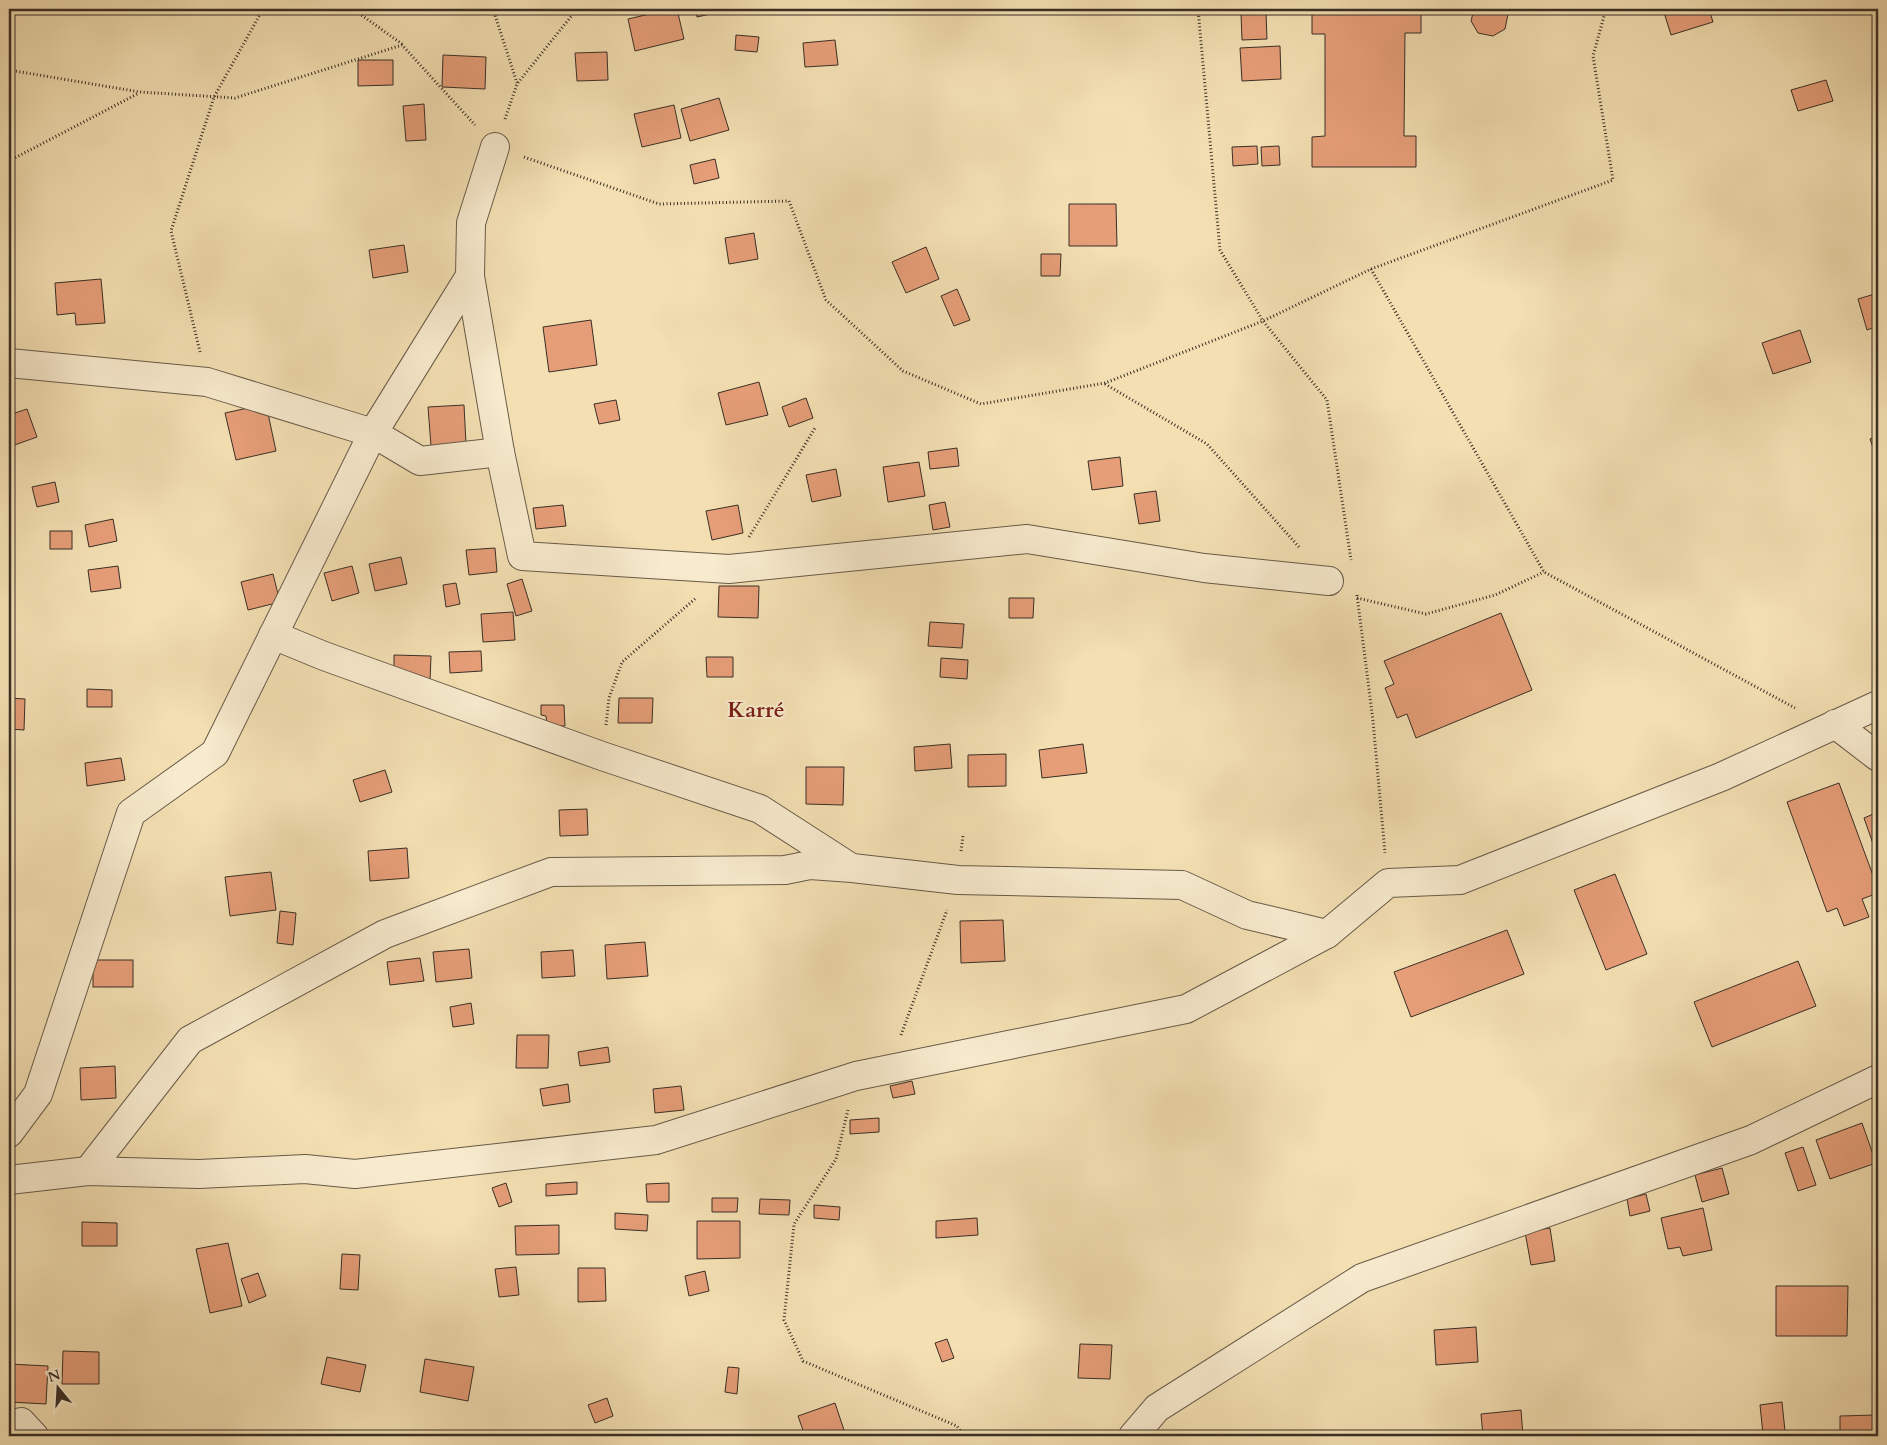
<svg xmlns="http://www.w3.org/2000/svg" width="1887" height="1445" font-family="Cardo,serif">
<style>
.building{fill:#e69e78;stroke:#392f26}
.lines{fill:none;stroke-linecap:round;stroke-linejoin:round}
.street-casing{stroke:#685b49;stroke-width:30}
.path{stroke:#392f26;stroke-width:3;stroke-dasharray:1 2.5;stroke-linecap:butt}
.street{stroke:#f7eacd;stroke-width:28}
.labels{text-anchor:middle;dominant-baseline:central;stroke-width:4;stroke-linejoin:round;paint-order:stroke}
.neighbourhood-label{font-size:22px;font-weight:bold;fill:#7a1f14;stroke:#f7eacd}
</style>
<rect width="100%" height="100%" fill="#f3dfb2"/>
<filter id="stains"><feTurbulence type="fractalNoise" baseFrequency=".004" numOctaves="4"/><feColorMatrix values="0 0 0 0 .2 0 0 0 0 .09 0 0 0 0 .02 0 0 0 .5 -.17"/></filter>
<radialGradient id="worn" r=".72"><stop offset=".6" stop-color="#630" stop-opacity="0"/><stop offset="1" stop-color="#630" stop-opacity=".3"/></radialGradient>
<g class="building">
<path d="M 671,9 L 677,9 L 684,39 L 635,51 L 628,19 Z"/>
<path d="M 695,9 L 733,9 L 697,17 Z"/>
<path d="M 1312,9 L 1421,9 L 1421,33 L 1405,33 L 1404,136 L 1416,136 L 1416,167 L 1312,167 L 1312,137 L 1325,136 L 1325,34 L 1312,34 Z"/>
<path d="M 1474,9 L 1505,9 L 1508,14 L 1505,29 L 1493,36 L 1478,33 L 1471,21 Z"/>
<path d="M 1663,9 L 1709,9 L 1713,22 L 1671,35 Z"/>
<path d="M 1266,13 L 1267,39 L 1242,40 L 1241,14 Z"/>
<path d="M 736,35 L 759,37 L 757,52 L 735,50 Z"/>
<path d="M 835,40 L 838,65 L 805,67 L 803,43 Z"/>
<path d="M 1280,46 L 1281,79 L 1242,81 L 1240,48 Z"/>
<path d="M 607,52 L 608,80 L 577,81 L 575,53 Z"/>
<path d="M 443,55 L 486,57 L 485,89 L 442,87 Z"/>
<path d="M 358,60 L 393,60 L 393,85 L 358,86 Z"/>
<path d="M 1878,72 L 1878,91 L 1873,74 Z"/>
<path d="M 1826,80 L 1833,101 L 1798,111 L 1791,90 Z"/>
<path d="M 719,98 L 729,130 L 690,141 L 681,109 Z"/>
<path d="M 424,104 L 426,140 L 406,141 L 403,106 Z"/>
<path d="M 674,105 L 681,138 L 642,147 L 634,114 Z"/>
<path d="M 1257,146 L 1258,164 L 1233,166 L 1232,147 Z"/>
<path d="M 1279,146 L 1280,165 L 1262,166 L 1261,147 Z"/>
<path d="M 715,159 L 719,178 L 694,184 L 690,165 Z"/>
<path d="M 1069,204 L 1116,204 L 1117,246 L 1069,246 Z"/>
<path d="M 754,233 L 758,259 L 729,264 L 725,238 Z"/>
<path d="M 404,245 L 408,272 L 373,278 L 369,250 Z"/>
<path d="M 926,247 L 939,279 L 906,293 L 892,262 Z"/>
<path d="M 1041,254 L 1061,254 L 1060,276 L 1041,276 Z"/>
<path d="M 101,279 L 105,323 L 76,325 L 75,313 L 57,315 L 55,283 Z"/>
<path d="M 957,289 L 970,320 L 954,326 L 941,296 Z"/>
<path d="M 1878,293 L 1878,326 L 1867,330 L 1858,299 Z"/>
<path d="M 591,320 L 597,365 L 549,372 L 543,327 Z"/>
<path d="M 1800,330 L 1811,362 L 1773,374 L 1762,343 Z"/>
<path d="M 759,382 L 768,415 L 726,425 L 718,393 Z"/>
<path d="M 806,398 L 813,418 L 789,427 L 782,407 Z"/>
<path d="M 616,400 L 620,420 L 599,424 L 594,404 Z"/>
<path d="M 266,404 L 276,451 L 236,460 L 225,413 Z"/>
<path d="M 464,405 L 466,444 L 431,446 L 428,407 Z"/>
<path d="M 27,409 L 37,437 L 9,447 L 9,415 Z"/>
<path d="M 1878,436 L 1878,452 L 1875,453 L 1870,439 Z"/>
<path d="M 957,448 L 959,466 L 930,469 L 928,452 Z"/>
<path d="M 1120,457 L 1123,486 L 1092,490 L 1088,461 Z"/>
<path d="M 919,462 L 925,496 L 888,502 L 883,467 Z"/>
<path d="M 836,469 L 841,496 L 812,502 L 806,475 Z"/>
<path d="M 55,482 L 59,502 L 37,507 L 32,487 Z"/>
<path d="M 1156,491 L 1160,521 L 1139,524 L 1134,494 Z"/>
<path d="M 945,502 L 950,527 L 933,530 L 929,505 Z"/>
<path d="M 563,505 L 566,526 L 536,529 L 533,508 Z"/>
<path d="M 738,505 L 743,533 L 712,540 L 706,511 Z"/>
<path d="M 113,519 L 117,541 L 89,547 L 85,525 Z"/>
<rect x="50" y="531" width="22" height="18"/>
<path d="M 495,548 L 497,572 L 469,575 L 466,550 Z"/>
<path d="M 401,557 L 407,584 L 375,591 L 369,564 Z"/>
<path d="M 118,566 L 121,588 L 91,592 L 88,570 Z"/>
<path d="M 352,566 L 359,593 L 332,601 L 324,573 Z"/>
<path d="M 273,574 L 280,602 L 248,610 L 241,582 Z"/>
<path d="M 522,579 L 532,611 L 516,616 L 507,584 Z"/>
<path d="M 456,583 L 460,604 L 446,607 L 443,585 Z"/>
<path d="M 719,586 L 759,586 L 758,618 L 718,617 Z"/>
<path d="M 1009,598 L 1034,598 L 1033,618 L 1009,618 Z"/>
<path d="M 513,612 L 515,640 L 483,642 L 481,614 Z"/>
<path d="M 1501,613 L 1532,690 L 1416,738 L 1407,714 L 1397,718 L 1385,688 L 1394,684 L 1384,661 Z"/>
<path d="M 930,622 L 964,624 L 962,648 L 928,646 Z"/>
<path d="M 481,651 L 482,671 L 450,673 L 449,652 Z"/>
<path d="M 394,655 L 431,656 L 430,681 L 394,680 Z"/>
<path d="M 706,657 L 733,657 L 733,677 L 707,677 Z"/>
<path d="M 941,658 L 968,660 L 967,679 L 940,677 Z"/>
<path d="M 87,689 L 112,690 L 112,707 L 87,707 Z"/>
<path d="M 9,698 L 25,699 L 24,730 L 9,729 Z"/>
<path d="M 619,698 L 653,698 L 652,723 L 618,723 Z"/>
<path d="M 541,705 L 564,705 L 565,726 L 547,726 L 546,716 L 541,715 Z"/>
<path d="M 950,744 L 952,768 L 915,771 L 914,747 Z"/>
<path d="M 1083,744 L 1087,773 L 1042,778 L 1039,750 Z"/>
<path d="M 1006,754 L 1006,786 L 968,787 L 968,755 Z"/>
<path d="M 121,758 L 125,780 L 87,786 L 85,763 Z"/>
<path d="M 806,767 L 844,767 L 843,805 L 806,804 Z"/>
<path d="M 385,770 L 392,792 L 360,802 L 353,780 Z"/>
<path d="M 1839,783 L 1878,889 L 1878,893 L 1862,899 L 1869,917 L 1844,926 L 1837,908 L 1827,912 L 1787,802 Z"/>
<path d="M 587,809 L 588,835 L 560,836 L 559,810 Z"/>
<path d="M 1878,812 L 1878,858 L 1864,818 Z"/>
<path d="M 407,848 L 409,878 L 370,881 L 368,851 Z"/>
<path d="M 271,872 L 276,910 L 230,916 L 225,877 Z"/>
<path d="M 1615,874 L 1647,954 L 1606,970 L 1574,890 Z"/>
<path d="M 280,911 L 296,913 L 293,945 L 277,943 Z"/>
<path d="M 1003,920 L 1005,961 L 961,963 L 960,921 Z"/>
<path d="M 1507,930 L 1524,974 L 1411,1017 L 1394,972 Z"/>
<path d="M 645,942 L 648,976 L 607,979 L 605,945 Z"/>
<path d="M 469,949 L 472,978 L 436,982 L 433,952 Z"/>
<path d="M 573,950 L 575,976 L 542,978 L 541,952 Z"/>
<path d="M 420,958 L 424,981 L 390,985 L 387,962 Z"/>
<rect x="93" y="960" width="40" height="27"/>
<path d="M 1798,961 L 1816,1006 L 1712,1047 L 1694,1002 Z"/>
<path d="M 471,1003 L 474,1024 L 453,1027 L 450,1007 Z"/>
<path d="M 517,1035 L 549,1035 L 548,1068 L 516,1068 Z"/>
<path d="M 608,1047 L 610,1062 L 580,1066 L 578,1052 Z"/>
<path d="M 9,1051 L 12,1051 L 14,1081 L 9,1081 Z"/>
<path d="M 115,1066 L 116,1098 L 81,1100 L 80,1068 Z"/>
<path d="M 912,1081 L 915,1094 L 893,1098 L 890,1086 Z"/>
<path d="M 568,1084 L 570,1102 L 543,1106 L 540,1089 Z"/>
<path d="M 681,1086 L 684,1110 L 655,1113 L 653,1089 Z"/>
<path d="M 879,1118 L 879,1132 L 850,1134 L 850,1120 Z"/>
<path d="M 1862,1123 L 1876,1163 L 1830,1179 L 1816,1140 Z"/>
<path d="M 1803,1147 L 1816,1185 L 1798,1191 L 1785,1153 Z"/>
<path d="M 1722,1168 L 1729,1194 L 1702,1202 L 1695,1175 Z"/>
<path d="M 577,1182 L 577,1194 L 546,1196 L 546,1184 Z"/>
<path d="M 506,1183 L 512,1202 L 499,1207 L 492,1188 Z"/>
<path d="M 669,1183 L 669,1202 L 647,1202 L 646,1184 Z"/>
<path d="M 1646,1194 L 1650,1211 L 1630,1216 L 1627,1199 Z"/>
<path d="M 712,1198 L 738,1198 L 737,1212 L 712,1212 Z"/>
<path d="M 760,1199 L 790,1200 L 789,1215 L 759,1214 Z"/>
<path d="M 814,1205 L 840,1207 L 839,1220 L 814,1218 Z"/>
<path d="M 1703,1208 L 1712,1250 L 1683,1256 L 1680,1247 L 1668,1249 L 1661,1218 Z"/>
<path d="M 615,1213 L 648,1215 L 647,1231 L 615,1229 Z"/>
<path d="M 977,1218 L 978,1235 L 936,1238 L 936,1221 Z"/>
<path d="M 697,1221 L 740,1221 L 740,1258 L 697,1259 Z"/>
<path d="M 82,1222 L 117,1223 L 117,1246 L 82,1246 Z"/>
<path d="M 559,1225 L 559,1254 L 516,1255 L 515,1226 Z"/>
<path d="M 1550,1228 L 1555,1261 L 1531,1265 L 1525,1232 Z"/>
<path d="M 228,1243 L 242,1306 L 210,1313 L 196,1249 Z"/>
<path d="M 342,1254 L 360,1255 L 358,1290 L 340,1289 Z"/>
<path d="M 516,1267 L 519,1295 L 499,1297 L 495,1269 Z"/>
<path d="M 578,1268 L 605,1268 L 606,1301 L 578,1302 Z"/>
<path d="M 705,1271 L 709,1291 L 689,1296 L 685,1276 Z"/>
<path d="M 258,1273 L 266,1296 L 249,1303 L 241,1279 Z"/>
<path d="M 1776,1286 L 1848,1286 L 1847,1336 L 1776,1336 Z"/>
<path d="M 1476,1327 L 1478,1362 L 1436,1365 L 1434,1330 Z"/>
<path d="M 947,1339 L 954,1358 L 942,1362 L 935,1343 Z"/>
<path d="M 1080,1344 L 1112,1345 L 1110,1379 L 1078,1378 Z"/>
<path d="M 63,1351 L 99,1352 L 99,1384 L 62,1384 Z"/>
<path d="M 327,1357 L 366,1365 L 360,1392 L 321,1384 Z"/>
<path d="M 425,1359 L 474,1367 L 468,1401 L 420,1392 Z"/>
<path d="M 9,1364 L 48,1366 L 46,1404 L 9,1402 Z"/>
<path d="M 728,1367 L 739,1368 L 737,1394 L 725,1392 Z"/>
<path d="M 607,1398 L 613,1416 L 595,1423 L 588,1405 Z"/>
<path d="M 1782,1402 L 1785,1431 L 1763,1434 L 1760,1405 Z"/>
<path d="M 835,1403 L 846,1436 L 805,1436 L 798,1416 Z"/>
<path d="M 1521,1410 L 1523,1436 L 1483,1436 L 1481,1414 Z"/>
<path d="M 1876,1415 L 1876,1436 L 1840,1436 L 1840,1416 Z"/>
</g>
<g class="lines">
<g class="street-casing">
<g id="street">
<path d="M 470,276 L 500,452 L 522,556 L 729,569 L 1027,539 L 1204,568 L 1329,581"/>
<path d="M 9,363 L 207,382 L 373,433 L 420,461 L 500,452"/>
<path d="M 273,635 L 324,656 L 602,756 L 760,809 L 850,867"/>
<path d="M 1835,724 L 1878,757"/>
<path d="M 9,1133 L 38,1094 L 131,813 L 215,753 L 373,433 L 470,276 L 471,223 L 495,147"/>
<path d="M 88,1171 L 190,1040 L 385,934 L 551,872 L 785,870 L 810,865 L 852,868 L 958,880 L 1182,885 L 1247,915 L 1327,934"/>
<path d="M 9,1180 L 88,1171 L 199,1174 L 305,1169 L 355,1174 L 656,1140 L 856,1076 L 1186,1009 L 1327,934 L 1388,883 L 1460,880 L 1721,777 L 1878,705"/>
<path d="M 9,1425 L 21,1422 L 34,1436"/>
<path d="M 1133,1436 L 1157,1408 L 1362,1278 L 1751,1140 L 1878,1079"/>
</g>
</g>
<g class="path">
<path d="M 353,9 L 402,44"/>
<path d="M 493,9 L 517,83"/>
<path d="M 1198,9 L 1220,250 L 1263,321 L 1327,400 L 1351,560"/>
<path d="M 9,70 L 140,92 L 235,98 L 402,45 L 475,125"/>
<path d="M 505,119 L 517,84 L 577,9"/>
<path d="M 524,157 L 659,204 L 789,201 L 826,300 L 903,371 L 981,404 L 1105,383 L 1263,321 L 1371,269 L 1613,180 L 1593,56 L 1606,9"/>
<path d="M 9,161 L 139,93"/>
<path d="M 1371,269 L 1544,572 L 1795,708"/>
<path d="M 200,352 L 171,231 L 214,97 L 263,9"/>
<path d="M 1105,384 L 1207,444 L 1299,547"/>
<path d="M 749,537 L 815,428"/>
<path d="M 1357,595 L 1373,721 L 1385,853"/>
<path d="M 1357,598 L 1426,614 L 1495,595 L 1544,572"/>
<path d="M 606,725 L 609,698 L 622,662 L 696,598"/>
<path d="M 961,851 L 963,836"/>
<path d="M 901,1035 L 947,910"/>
<path d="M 848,1110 L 836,1159 L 794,1224 L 784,1320 L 803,1361 L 957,1426 L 964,1436"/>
</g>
<use href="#street" class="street"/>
</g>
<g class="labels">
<g class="neighbourhood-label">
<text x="756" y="710">Karré</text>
</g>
</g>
<rect width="1887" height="1445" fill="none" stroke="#f3dfb2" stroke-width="30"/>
<rect x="10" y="10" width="1867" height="1425" fill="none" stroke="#392f26" stroke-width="2.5"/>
<rect x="15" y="15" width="1857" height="1415" fill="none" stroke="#392f26"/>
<g transform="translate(58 1388) rotate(342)" stroke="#f7eacd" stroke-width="4" paint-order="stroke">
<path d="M0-4L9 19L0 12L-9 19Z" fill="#392f26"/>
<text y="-8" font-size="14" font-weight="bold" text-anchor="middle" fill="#392f26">N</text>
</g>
<rect width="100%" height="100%" filter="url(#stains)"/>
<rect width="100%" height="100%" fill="url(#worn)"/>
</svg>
